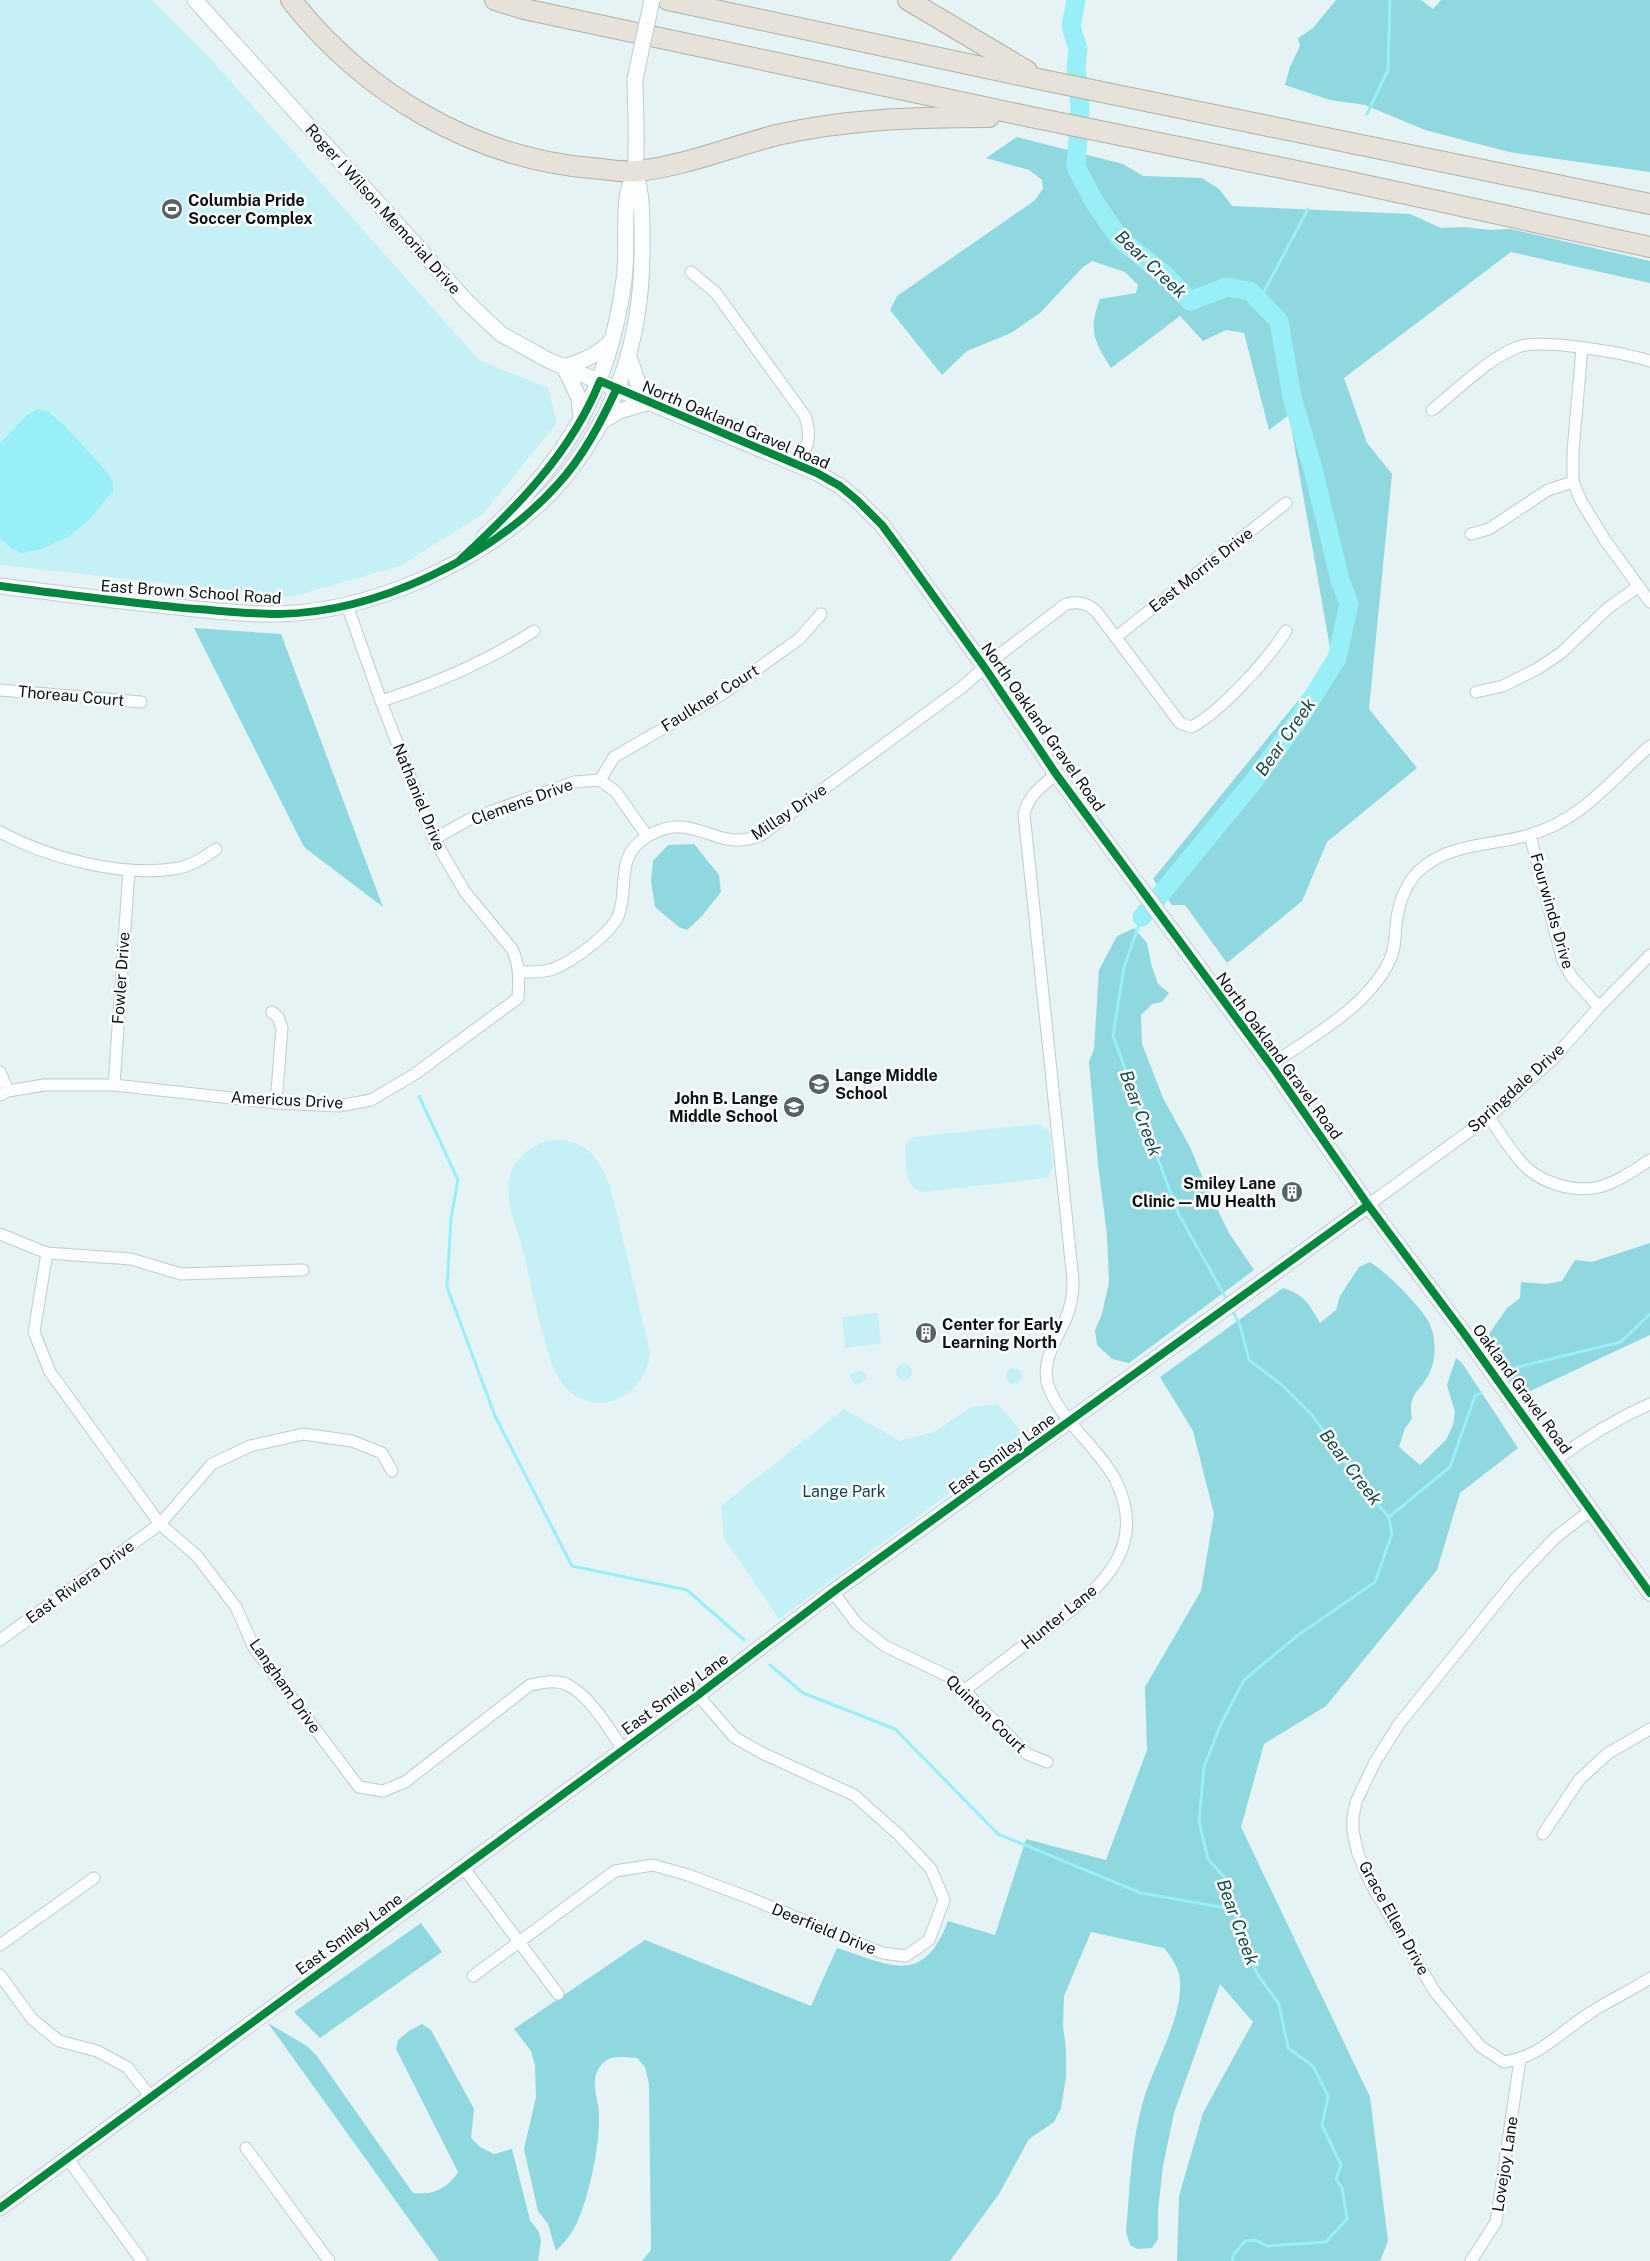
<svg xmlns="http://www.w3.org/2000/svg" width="1650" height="2261" font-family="'Public Sans',sans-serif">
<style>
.green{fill:#c5f1f6}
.forest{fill:#8fd8df}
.water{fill:#99eff7}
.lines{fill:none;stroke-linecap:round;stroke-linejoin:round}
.stream{stroke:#99eff7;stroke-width:3}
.river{stroke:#99eff7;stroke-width:19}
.street-casing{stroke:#c1ccce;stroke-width:13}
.secondary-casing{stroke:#c1ccce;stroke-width:17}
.highway-casing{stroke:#b0b0a6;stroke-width:22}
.street{stroke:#fbfdfe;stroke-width:11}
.secondary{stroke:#fbfdfe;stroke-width:15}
.highway{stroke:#e7e2d9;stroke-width:20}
.secondary-bridge-casing{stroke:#c1ccce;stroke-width:17;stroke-linecap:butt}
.secondary-bridge{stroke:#fbfdfe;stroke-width:15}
.cycleway-casing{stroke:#fff;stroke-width:11}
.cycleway{stroke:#00873e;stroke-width:8}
.labels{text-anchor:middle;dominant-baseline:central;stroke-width:5;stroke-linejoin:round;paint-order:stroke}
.poi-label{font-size:16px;font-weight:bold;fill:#0b1415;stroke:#fff;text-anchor:start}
.street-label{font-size:16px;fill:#0b1415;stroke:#fff}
.park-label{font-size:16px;fill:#11474c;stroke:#fff}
.water-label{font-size:18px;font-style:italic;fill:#174c50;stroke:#fff}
</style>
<rect width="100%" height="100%" fill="#e5f3f5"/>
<g class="green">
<path d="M 0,0 L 152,0 L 209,57 L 479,360 L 548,388 L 557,423 L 483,514 L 400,566 L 291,597 L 0,565 Z"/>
<path d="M 1039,1124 L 1048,1130 L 1050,1134 L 1053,1168 L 1047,1178 L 922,1192 C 903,1187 907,1164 905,1148 L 906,1144 L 913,1137 Z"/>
<path d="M 551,1140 C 585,1138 602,1160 611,1190 L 650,1352 C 648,1390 606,1418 573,1394 C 564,1388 559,1379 554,1370 C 540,1330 532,1288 522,1247 C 516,1226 505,1201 509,1180 C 513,1158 531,1145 551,1140 Z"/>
<path d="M 878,1313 L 881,1344 L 845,1348 L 842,1317 Z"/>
<circle cx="904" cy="1372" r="8"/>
<circle cx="1014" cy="1376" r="8"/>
<path d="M 861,1371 L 866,1374 L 867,1379 L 857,1385 L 854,1384 L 849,1374 Z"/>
<path d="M 998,1404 L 1026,1437 L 779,1619 L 724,1538 L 721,1506 L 844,1409 L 900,1441 L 936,1431 L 971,1407 Z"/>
</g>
<g class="forest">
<path d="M 1336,0 L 1421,0 L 1433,9 L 1441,0 L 1650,0 L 1650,172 L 1509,152 L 1425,130 L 1365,105 L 1330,100 L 1285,85 L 1290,67 L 1300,46 L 1298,38 L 1313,28 Z"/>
<path d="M 1017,137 L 1123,164 L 1143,176 L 1202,178 L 1219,189 L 1232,206 L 1410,214 L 1441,228 L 1465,227 L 1490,230 L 1511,229 L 1650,261 L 1650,283 L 1511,252 L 1344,378 L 1367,443 L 1392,474 L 1369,709 L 1417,768 L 1327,842 L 1302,901 L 1227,963 L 1185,905 L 1172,905 L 1153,879 L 1332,659 L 1289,415 L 1269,430 L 1244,333 L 1226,330 L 1203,341 L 1180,316 L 1111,368 C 1094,341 1088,331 1100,299 L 1136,293 L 1138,285 L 1125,272 L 1092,261 L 1082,268 L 1040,313 L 1011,333 L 967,351 L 942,375 L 890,310 L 897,296 L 1034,201 L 1043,189 L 1042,180 L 1029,170 L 986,158 Z"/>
<path d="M 194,628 L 281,634 L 383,907 L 304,847 Z"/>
<path d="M 694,844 L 719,875 L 721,892 L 702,916 L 687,930 L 679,927 L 655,907 L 651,881 L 653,861 L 668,845 Z"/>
<path d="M 1134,928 L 1147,943 L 1152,967 L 1158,984 L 1169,993 L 1162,1002 L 1152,1004 L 1141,1015 L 1142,1044 L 1163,1098 L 1190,1147 L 1207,1188 L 1229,1233 L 1254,1270 L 1129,1363 L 1112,1359 L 1097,1345 L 1095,1330 L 1102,1314 L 1109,1282 L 1107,1235 L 1098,1164 L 1089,1062 L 1094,1049 L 1099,970 L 1117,936 Z"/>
<path d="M 1650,1243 L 1650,1335 L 1520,1396 L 1483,1343 L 1507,1308 L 1520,1298 L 1521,1282 L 1546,1284 L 1562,1281 L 1575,1260 L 1592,1262 Z"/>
<path d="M 1370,1262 C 1386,1272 1417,1303 1427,1319 C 1436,1333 1437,1357 1430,1372 C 1421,1392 1407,1392 1412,1419 L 1405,1428 L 1399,1447 L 1420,1465 L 1446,1440 L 1453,1425 L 1455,1412 L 1447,1385 L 1456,1358 L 1462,1363 L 1518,1448 L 1460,1493 L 1437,1570 L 1326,1706 L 1264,1744 L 1241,1827 L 1370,2097 L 1388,2241 L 1380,2261 L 1177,2261 L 1179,2196 L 1203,2113 L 1253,2022 L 1220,1984 L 1174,2113 L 1163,2166 L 1158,2210 L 1158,2239 L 1152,2248 L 1137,2249 L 1130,2245 L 1126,2232 C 1130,2187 1131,2139 1145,2095 C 1156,2061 1182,2018 1180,1982 C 1180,1969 1172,1958 1164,1948 L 1091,1932 L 1064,1996 L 1063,2026 L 1066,2049 L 1066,2077 L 1061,2108 L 1054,2122 L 1029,2139 L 999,2194 L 950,2261 L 642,2261 L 651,2250 L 649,2084 L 645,2067 L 637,2058 C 619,2057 606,2053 597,2072 C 591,2086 599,2100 599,2114 C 600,2146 589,2199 575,2227 C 570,2236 563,2244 556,2251 L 548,2224 L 538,2211 L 524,2149 L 536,2097 L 535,2066 L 531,2051 L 514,2029 L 645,1940 L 811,2006 L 837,1948 C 888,1964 923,1988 948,1921 L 995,1935 L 1026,1839 L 1106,1860 L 1147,1750 L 1145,1687 L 1201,1591 L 1214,1514 L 1193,1431 L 1160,1377 L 1283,1288 C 1305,1295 1309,1304 1320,1323 L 1336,1310 L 1340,1296 L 1359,1267 Z"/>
<path d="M 421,1923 L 442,1952 L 320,2038 L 294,2012 Z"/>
<path d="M 268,2023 L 307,2046 L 317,2056 L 413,2193 C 432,2196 448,2188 458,2172 L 396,2049 L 398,2040 L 409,2031 L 422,2024 L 431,2030 L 474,2109 L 471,2138 L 480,2147 L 494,2154 L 512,2149 L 530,2220 L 539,2232 L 541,2241 L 538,2261 L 439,2261 Z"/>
</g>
<path class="water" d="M 38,409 L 47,411 L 64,425 L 108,473 L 113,483 L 113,491 L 89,520 L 68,537 L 42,549 L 23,553 L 12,549 L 0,538 L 0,443 L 26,416 Z"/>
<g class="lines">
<g class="stream">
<path d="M 1367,114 L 1388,70 L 1390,0"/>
<path d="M 1259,301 L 1308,209"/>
<path d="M 1142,917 L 1124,967 L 1113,1036 L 1178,1213 L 1227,1300"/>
<path d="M 419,1096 L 458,1180 L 451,1218 L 447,1287 L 495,1416 L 572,1566 L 687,1590 L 744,1640"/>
<path d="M 1512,1371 L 1518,1367 L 1621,1342 L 1650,1314"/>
<path d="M 1389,1517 L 1450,1467 L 1475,1396 L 1481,1393"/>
<path d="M 770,1665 L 803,1693 L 895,1729 L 998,1834 L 1141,1893 L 1237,1910"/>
<path d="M 1232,2261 L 1234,2254 L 1245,2241 L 1256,2240 L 1267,2246 L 1326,2242 L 1347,2219 L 1342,2188 L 1336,2179 L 1341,2165 L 1322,2125 L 1328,2096 L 1313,2066 L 1288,2048 L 1279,2004 L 1258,1975 L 1239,1936 L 1237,1910 L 1227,1880 L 1208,1859 L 1199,1821 L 1204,1767 L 1220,1726 L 1244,1680 L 1297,1636 L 1375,1582 L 1392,1534 L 1389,1517 L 1368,1494 L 1312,1415 L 1282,1385 L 1249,1360 L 1240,1325 L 1232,1310"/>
</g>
<path class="river" d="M 1076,0 L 1071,26 L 1078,49 L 1076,67 L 1080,107 L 1076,167 L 1095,203 L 1120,239 L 1166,276 L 1190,301 L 1227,287 L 1250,291 L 1279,321 L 1292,397 L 1313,469 L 1340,580 L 1349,604 L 1337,658 L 1299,719 L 1253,782 L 1142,917"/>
<g class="street-casing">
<g id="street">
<path d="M 691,272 L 716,293 L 805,416 C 812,437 808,446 798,465"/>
<path d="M 1582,348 L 1573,451 L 1573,482 L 1581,501 L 1605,540 L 1650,602"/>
<path d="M 1432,410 C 1456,391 1490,357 1518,347 C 1542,338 1624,353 1650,361"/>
<path d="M 1471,534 L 1489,529 L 1548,490 L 1573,482"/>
<path d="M 1116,637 L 1286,503"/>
<path d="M 0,690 L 141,702"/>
<path d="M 1476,692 L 1503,686 L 1537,669 L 1561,653 L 1608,608 L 1639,586"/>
<path d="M 381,701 C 435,684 486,662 534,631"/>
<path d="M 600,780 L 614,757 L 721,695 L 799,639 L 821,614"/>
<path d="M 0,832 C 48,858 124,878 179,868 C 193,865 204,858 216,849"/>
<path d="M 1530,835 L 1563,961 L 1571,976 L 1599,1007"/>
<path d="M 434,839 L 470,819 L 574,782 L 600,780 L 616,792 L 647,836"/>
<path d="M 519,972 C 530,972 542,973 553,969 C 572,962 612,933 619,914 C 629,886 614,856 648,836 C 696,808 715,855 761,835 L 961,688 L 999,655 L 1066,604 C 1079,601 1086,603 1096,611 L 1180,723 L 1191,727 C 1219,714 1269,658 1286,631"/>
<path d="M 272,1012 L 278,1017 L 282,1028 L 276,1103"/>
<path d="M 1271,1065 C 1312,1036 1366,1008 1389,962 C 1395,951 1395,937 1396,925 C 1398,904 1406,881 1422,868 C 1454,842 1492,846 1529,835 C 1582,820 1611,780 1650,746"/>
<path d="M 0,1072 L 8,1091"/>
<path d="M 114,1085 L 129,870"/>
<path d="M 0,1095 L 8,1091 L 44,1085 L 114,1085 L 276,1103 L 339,1106 L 371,1100 L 415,1074 L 518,998 C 519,980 520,965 512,949 L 465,892 L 434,839 L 381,701 L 347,605"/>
<path d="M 1489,1117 C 1499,1132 1509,1148 1521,1162 C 1538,1182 1572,1193 1599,1187 C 1618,1182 1634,1170 1650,1160"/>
<path d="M 1368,1205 L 1489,1117 L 1552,1060 L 1599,1007 L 1650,955"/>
<path d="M 0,1234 L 47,1253 L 131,1259 L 181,1274 L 303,1270"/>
<path d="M 47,1253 L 34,1332 L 50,1372 L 160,1524 L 197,1556 L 236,1607 L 254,1648 L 359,1787 L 383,1791 L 405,1782 L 530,1685 C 542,1683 556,1679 568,1685 C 592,1698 608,1728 623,1749"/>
<path d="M 1556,1460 C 1585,1438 1616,1419 1650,1404"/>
<path d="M 1591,1510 L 1556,1537 L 1515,1580 L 1399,1724 L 1375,1762 L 1356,1802 L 1353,1817 L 1353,1831 L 1358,1854 L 1371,1884 L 1435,1992 L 1480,2046 L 1504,2062 C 1540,2057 1560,2032 1590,2013 C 1609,2000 1631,1991 1650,1978"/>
<path d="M 833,1592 L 857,1624 L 885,1646 L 952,1678 L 1027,1754 L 1047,1762"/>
<path d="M 0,1640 L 160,1524 L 212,1464 L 250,1446 L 303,1434 L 352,1441 L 382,1453 L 392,1471"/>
<path d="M 965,1690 C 989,1672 1013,1653 1038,1635 C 1090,1597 1152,1554 1116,1481 C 1099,1448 1059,1419 1048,1385 C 1040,1359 1060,1336 1068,1313 C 1072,1302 1073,1291 1073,1280 L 1024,814 C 1029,795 1041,787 1056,774"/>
<path d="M 1543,1834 L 1579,1780 L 1607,1754 L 1650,1729"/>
<path d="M 463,1867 L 558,1994"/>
<path d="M 0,1945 L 94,1878"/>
<path d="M 0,1975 L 32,2019 L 59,2041 L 97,2051 L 127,2067 L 150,2096"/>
<path d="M 473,1976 L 615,1871 L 653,1865 L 688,1875 L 747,1897 L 882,1953 L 906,1956 L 929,1940 L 944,1900 L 931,1869 L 899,1835 L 854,1795 L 762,1753 L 734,1737 L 698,1695"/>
<path d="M 246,2148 L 329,2261"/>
<path d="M 67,2158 L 142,2261"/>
<path d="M 1471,2261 L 1496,2222 L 1520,2060"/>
</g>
</g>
<g class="secondary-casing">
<g id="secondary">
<path d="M 195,0 L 468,303 L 501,334 L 548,360 L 817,473 L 840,486 L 858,501 L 882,525 L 902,552 L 985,668 L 1056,774 L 1271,1065 L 1368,1205 L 1463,1332 L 1650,1593"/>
<path d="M 581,420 L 579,398 L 564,367 C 583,361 598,355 612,340"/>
<path d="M 601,422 L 619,411 L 650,402 L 639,386 L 629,357"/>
<path d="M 484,537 C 566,461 609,392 624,280 C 628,252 623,219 628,192 C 629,185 634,178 635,171 C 638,141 635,109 635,79"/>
<path d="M 0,586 C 62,594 124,602 186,608 C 216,611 248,615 279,614 C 370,611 470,567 537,506 C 573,474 605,423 621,378 C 638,332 643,285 642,236 C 642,213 642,193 635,172"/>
<path d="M 0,2208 L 698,1695 L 833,1592 L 1368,1205"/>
</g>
</g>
<g class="highway-casing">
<g id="highway">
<path d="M 291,0 C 364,93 473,158 591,168 C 606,169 622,173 637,171 C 685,166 730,147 777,135 C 847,119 917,117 989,117"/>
<path d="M 495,0 L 524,9 L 1031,117 L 1346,181 L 1650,247"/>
<path d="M 668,0 L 1043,80 L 1650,204"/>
<path d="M 908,0 L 1027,71"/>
</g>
</g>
<use href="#street" class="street"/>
<use href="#secondary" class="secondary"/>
<use href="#highway" class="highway"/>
<g class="secondary-bridge-casing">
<path id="secondary-bridge" d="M 635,79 L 652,0"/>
</g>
<use href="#secondary-bridge" class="secondary-bridge"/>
<g class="cycleway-casing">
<g id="cycleway">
<path d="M 461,559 C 517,507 571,453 600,381 L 817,473 L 840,486 L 858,501 L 882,525 L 902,552 L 985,668 L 1056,774 L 1271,1065 L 1368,1205 L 1463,1332 L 1650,1593"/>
<path d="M 0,586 C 61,594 122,602 184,608 C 215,610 246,614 278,614 C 376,613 493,557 558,484 C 583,457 601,422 617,388"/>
<path d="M 0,2208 L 698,1695 L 833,1592 L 1368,1205"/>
</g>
</g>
<use href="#cycleway" class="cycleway"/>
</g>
<defs>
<g id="stadium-disc" transform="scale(1.125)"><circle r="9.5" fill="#576263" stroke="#fff"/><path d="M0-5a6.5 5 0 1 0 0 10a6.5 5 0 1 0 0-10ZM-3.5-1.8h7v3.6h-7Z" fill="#fff"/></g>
<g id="school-disc" transform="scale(1.125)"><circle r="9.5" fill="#576263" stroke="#fff"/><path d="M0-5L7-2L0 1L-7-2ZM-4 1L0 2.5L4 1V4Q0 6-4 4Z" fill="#fff"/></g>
<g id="building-disc" transform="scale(1.125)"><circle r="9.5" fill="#576263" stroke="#fff"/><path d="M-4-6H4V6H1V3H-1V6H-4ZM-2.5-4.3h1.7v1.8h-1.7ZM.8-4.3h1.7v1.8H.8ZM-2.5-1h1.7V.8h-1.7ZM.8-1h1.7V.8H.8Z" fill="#fff"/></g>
</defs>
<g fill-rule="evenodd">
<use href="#stadium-disc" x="172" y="209"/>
<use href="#school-disc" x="819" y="1084"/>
<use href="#school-disc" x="794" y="1107"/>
<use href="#building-disc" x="1292" y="1192"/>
<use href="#building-disc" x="926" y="1333"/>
</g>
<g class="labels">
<g class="poi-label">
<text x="188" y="200">Columbia Pride<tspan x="188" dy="18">Soccer Complex</tspan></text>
<text x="835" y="1075">Lange Middle<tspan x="835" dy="18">School</tspan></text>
<text x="778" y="1098" text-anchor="end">John B. Lange<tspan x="778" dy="18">Middle School</tspan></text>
<text x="1276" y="1183" text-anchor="end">Smiley Lane<tspan x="1276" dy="18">Clinic — MU Health</tspan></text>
<text x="942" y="1324">Center for Early<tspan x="942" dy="18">Learning North</tspan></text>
</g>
<g class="street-label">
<text transform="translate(383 209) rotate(48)">Roger I Wilson Memorial Drive</text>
<text transform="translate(736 425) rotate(23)">North Oakland Gravel Road</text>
<text transform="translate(1201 570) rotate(-38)">East Morris Drive</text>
<text transform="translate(191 592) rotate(4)">East Brown School Road</text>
<text transform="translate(71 696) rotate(5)">Thoreau Court</text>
<text transform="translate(710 698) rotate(-32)">Faulkner Court</text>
<text transform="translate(1043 727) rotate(55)">North Oakland Gravel Road</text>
<text transform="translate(419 797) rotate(68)">Nathaniel Drive</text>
<text transform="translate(522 802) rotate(-20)">Clemens Drive</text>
<text transform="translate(789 812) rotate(-34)">Millay Drive</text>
<text transform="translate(1552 911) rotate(74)">Fourwinds Drive</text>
<text transform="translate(121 978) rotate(-86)">Fowler Drive</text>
<text transform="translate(1279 1056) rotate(54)">North Oakland Gravel Road</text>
<text transform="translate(1516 1088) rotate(-42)">Springdale Drive</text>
<text transform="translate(287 1100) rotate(3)">Americus Drive</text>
<text transform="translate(1522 1389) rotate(54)">Oakland Gravel Road</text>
<text transform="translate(1002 1454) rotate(-36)">East Smiley Lane</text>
<text transform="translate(80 1582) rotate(-36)">East Riviera Drive</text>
<text transform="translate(1059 1617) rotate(-39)">Hunter Lane</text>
<text transform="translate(285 1686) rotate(55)">Langham Drive</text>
<text transform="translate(675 1694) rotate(-36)">East Smiley Lane</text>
<text transform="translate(986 1714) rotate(44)">Quinton Court</text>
<text transform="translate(1394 1918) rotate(61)">Grace Ellen Drive</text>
<text transform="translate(824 1929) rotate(22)">Deerfield Drive</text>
<text transform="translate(349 1934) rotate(-36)">East Smiley Lane</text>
<text transform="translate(1505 2164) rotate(-81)">Lovejoy Lane</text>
</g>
<g class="park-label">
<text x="844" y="1491">Lange Park</text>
</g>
<g class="water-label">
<text transform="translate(1151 264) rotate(43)">Bear Creek</text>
<text transform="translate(1285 737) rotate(-55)">Bear Creek</text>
<text transform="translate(1141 1113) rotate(70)">Bear Creek</text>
<text transform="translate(1351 1467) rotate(53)">Bear Creek</text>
<text transform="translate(1238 1922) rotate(70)">Bear Creek</text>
</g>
</g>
</svg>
